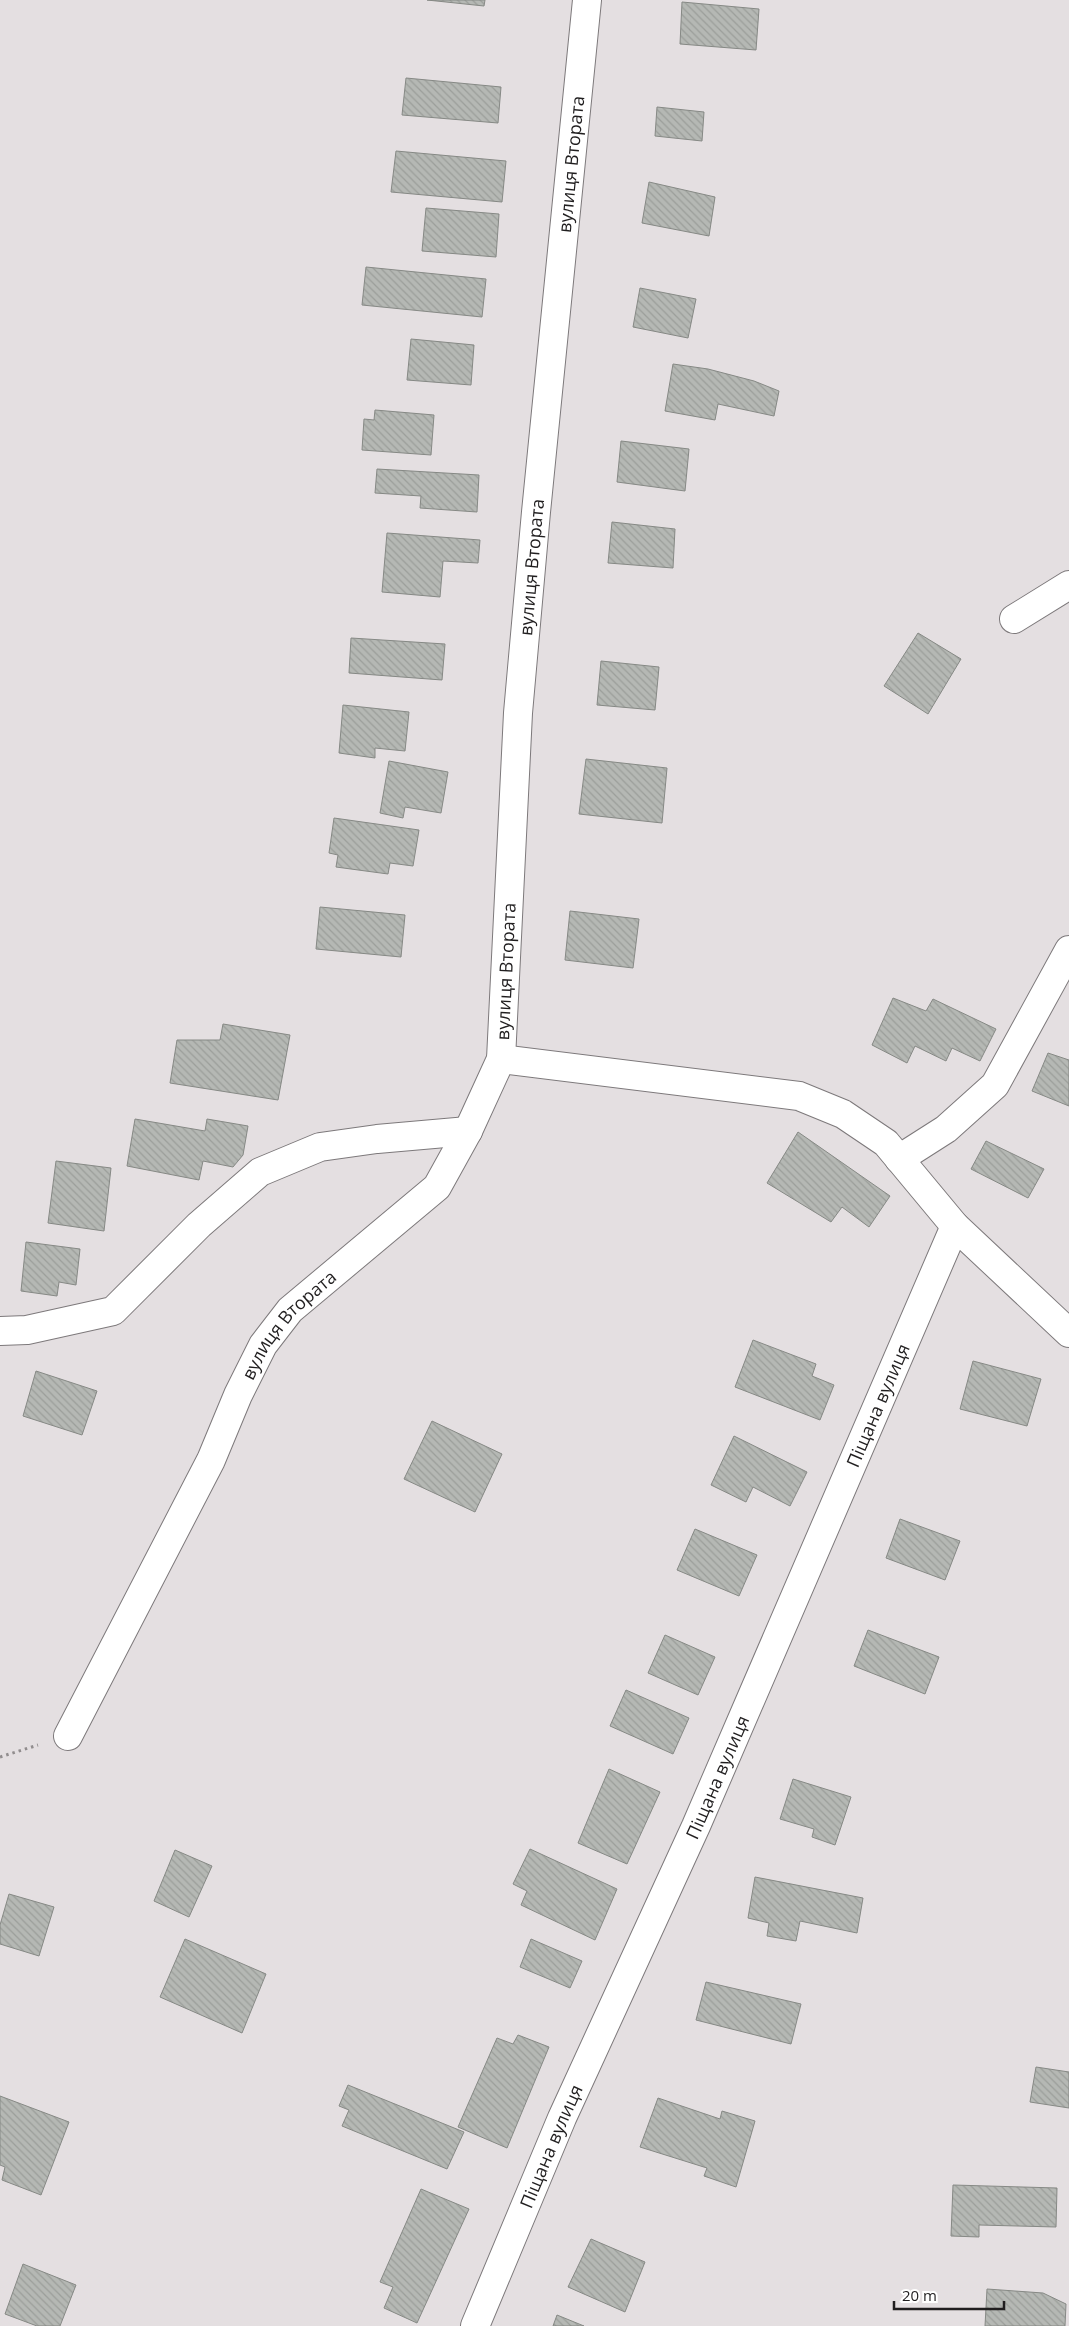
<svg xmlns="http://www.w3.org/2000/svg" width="1069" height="2326" font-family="'Open Sans',sans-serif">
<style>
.building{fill:url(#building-back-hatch);stroke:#868985}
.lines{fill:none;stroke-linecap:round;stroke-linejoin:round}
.minor-casing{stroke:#7d797b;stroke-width:30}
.path{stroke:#918d8e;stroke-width:3;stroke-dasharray:2.5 4;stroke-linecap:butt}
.minor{stroke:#fff;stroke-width:28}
.labels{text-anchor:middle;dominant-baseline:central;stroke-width:4.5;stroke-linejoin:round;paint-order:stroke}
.street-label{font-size:18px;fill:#201e1f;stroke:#fff}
</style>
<defs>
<pattern id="building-back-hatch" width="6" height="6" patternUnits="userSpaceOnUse" patternTransform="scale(1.25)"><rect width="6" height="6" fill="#b5b8b4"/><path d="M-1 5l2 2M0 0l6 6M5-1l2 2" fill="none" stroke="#9b9e9a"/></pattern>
</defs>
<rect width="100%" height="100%" fill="#e4dfe1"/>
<g class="building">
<path d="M 427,0 L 485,0 L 484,6 Z"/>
<path d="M 682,2 L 759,9 L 756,50 L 680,44 Z"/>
<path d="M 406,78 L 501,87 L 498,123 L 402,115 Z"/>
<path d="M 657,107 L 704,112 L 702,141 L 655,136 Z"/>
<path d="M 396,151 L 506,161 L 502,202 L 391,192 Z"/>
<path d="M 649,182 L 715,197 L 709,236 L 642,223 Z"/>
<path d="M 426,208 L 499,214 L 496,257 L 422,251 Z"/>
<path d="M 366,267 L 486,279 L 482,317 L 362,305 Z"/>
<path d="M 640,288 L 696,299 L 688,338 L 633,327 Z"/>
<path d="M 411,339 L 474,345 L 471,385 L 407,380 Z"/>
<path d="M 673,364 L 708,369 L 754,381 L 779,391 L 774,416 L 718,404 L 715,420 L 665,411 Z"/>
<path d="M 375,410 L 434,415 L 431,455 L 362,450 L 364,419 L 374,420 Z"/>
<path d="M 621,441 L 689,449 L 685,491 L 617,482 Z"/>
<path d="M 377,469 L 479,475 L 477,512 L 420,508 L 421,496 L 375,493 Z"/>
<path d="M 612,522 L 675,529 L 673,568 L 608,563 Z"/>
<path d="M 387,533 L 480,540 L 478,563 L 443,561 L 440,597 L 382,592 Z"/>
<path d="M 918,633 L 961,659 L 928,714 L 884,686 Z"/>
<path d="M 351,638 L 445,644 L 442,680 L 349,673 Z"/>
<path d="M 601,661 L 659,667 L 655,710 L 597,705 Z"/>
<path d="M 343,705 L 409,712 L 405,751 L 375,748 L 375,758 L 339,753 Z"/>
<path d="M 586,759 L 667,768 L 662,823 L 579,814 Z"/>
<path d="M 389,761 L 448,772 L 441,813 L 405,807 L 403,818 L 380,813 Z"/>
<path d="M 334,818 L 419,830 L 413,866 L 390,863 L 388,874 L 336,867 L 338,855 L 329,853 Z"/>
<path d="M 320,907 L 405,915 L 401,957 L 316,949 Z"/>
<path d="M 570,911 L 639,919 L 633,968 L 565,960 Z"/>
<path d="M 893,998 L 926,1011 L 933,999 L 996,1029 L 980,1061 L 952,1048 L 946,1061 L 915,1046 L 907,1063 L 872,1045 Z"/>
<path d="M 223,1024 L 290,1035 L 278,1100 L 170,1083 L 177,1040 L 220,1040 Z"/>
<path d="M 1048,1053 L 1069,1060 L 1069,1106 L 1032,1091 Z"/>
<path d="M 135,1119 L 205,1131 L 207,1119 L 248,1126 L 243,1155 L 233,1167 L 203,1161 L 199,1180 L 127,1166 Z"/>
<path d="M 798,1132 L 890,1196 L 869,1227 L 842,1207 L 831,1222 L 767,1183 Z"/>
<path d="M 986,1141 L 1044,1169 L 1028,1198 L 971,1169 Z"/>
<path d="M 56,1161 L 111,1168 L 104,1231 L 48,1223 Z"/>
<path d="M 26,1242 L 80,1249 L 76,1285 L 59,1282 L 57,1296 L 21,1291 Z"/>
<path d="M 753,1340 L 816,1364 L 812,1376 L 834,1385 L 820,1420 L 735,1387 Z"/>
<path d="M 973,1361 L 1041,1379 L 1027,1426 L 960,1409 Z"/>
<path d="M 36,1371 L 97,1391 L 82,1435 L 23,1416 Z"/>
<path d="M 432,1421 L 502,1454 L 475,1512 L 404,1479 Z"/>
<path d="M 734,1436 L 807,1472 L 790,1506 L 753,1487 L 746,1502 L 711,1485 Z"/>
<path d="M 900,1519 L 960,1541 L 945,1580 L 886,1558 Z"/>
<path d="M 695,1529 L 757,1555 L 739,1596 L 677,1570 Z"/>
<path d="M 868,1630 L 939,1657 L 925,1694 L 854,1666 Z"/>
<path d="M 665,1635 L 715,1657 L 698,1695 L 648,1673 Z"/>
<path d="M 626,1690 L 689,1718 L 673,1754 L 610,1726 Z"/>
<path d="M 609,1769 L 660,1792 L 627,1864 L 578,1843 Z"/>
<path d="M 793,1779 L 851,1797 L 835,1845 L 812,1837 L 814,1829 L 780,1819 Z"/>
<path d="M 530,1849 L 617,1889 L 595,1940 L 521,1905 L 527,1891 L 513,1884 Z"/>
<path d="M 175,1850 L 212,1866 L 189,1917 L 154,1901 Z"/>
<path d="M 755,1877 L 863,1898 L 857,1933 L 800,1921 L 796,1941 L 767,1936 L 769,1923 L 748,1918 Z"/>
<path d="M 9,1894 L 54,1907 L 39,1956 L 0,1944 L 0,1925 Z"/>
<path d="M 185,1939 L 266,1974 L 242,2033 L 160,1997 Z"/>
<path d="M 531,1939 L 582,1961 L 570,1988 L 520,1967 Z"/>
<path d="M 706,1982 L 801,2004 L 791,2044 L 696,2020 Z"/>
<path d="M 518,2035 L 549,2047 L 507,2148 L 458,2127 L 497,2038 L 513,2044 Z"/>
<path d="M 1036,2067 L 1069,2072 L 1069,2108 L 1030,2102 Z"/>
<path d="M 348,2085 L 464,2132 L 447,2169 L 342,2126 L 349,2110 L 339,2106 Z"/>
<path d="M 0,2096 L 69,2122 L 41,2195 L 2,2180 L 5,2167 L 0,2165 Z"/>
<path d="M 658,2098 L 720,2119 L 722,2111 L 755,2121 L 736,2187 L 704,2176 L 707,2168 L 640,2147 Z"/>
<path d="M 953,2185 L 1057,2188 L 1056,2227 L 979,2225 L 979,2237 L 951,2236 Z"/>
<path d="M 421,2189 L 469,2209 L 417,2323 L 384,2308 L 393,2287 L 380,2282 Z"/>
<path d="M 591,2239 L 645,2262 L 625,2312 L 568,2287 Z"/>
<path d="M 23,2264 L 76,2285 L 60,2326 L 37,2326 L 5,2314 Z"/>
<path d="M 987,2289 L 1043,2293 L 1066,2304 L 1065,2326 L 985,2326 Z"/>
<path d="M 557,2315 L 584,2326 L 553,2326 Z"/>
</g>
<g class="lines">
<g class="minor-casing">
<g id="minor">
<path d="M 1014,619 L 1069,585"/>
<path d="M 501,1059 L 799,1096 L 843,1114 L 886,1143 L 955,1226 L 1069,1333"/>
<path d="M 899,1159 L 946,1129 L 995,1085 L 1069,950"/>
<path d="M 0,1331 L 27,1330 L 113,1311 L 199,1225 L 260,1172 L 320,1147 L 377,1139 L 468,1131"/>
<path id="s1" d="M 68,1736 L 211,1460 L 238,1395 L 263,1345 L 290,1310 L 437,1187 L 468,1131 L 501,1059 L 518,713 L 536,512 L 587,0"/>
<path id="s2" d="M 475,2326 L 562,2118 L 696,1826 L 955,1226"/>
</g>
</g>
<path class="path" d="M 0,1757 L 38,1745"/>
<use href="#minor" class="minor"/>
</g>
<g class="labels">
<g class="street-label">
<text stroke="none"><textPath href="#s1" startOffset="1714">вулиця Втората</textPath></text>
<text stroke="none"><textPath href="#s1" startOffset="1309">вулиця Втората</textPath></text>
<text stroke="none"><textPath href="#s1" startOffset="904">вулиця Втората</textPath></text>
<text stroke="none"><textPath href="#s1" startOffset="469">вулиця Втората</textPath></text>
<text stroke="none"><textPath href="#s2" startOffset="1005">Піщана вулиця</textPath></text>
<text stroke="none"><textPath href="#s2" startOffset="600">Піщана вулиця</textPath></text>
<text stroke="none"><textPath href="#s2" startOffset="195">Піщана вулиця</textPath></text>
</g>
</g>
<path d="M894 2301v8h110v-8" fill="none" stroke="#201e1f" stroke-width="2.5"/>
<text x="902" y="2301" font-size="15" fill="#201e1f" stroke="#ffffff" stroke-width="4" paint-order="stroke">20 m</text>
</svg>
